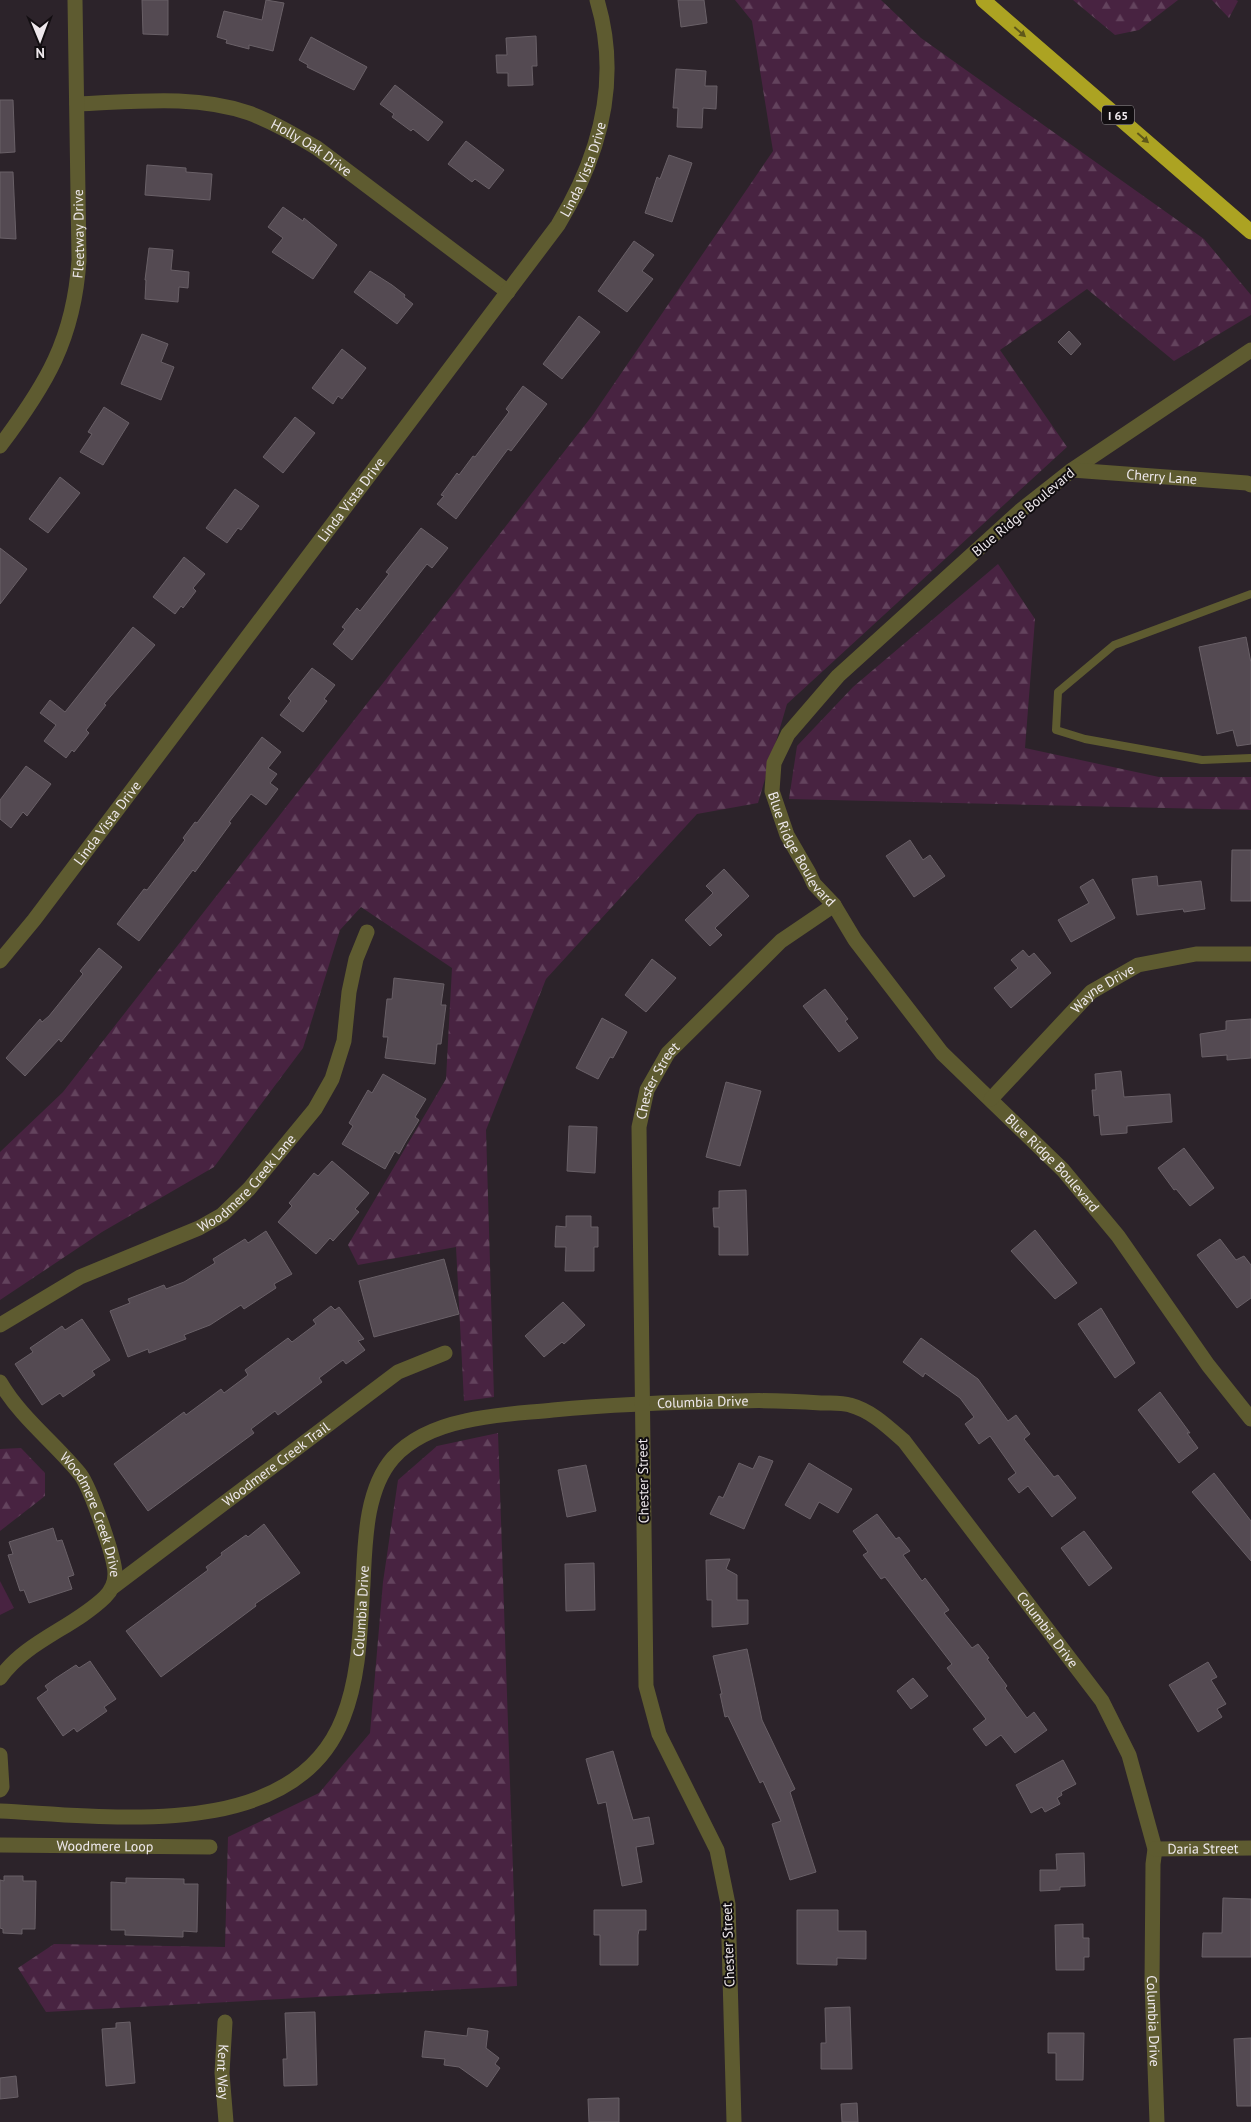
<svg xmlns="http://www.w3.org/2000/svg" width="1251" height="2122" font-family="'PT Sans',sans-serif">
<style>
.forest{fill:url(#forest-firs)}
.pitch{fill:#482341}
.building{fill:#544a52;stroke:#696067}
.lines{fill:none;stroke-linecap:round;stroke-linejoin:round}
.lane{stroke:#5e5b30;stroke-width:8}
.street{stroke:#5e5b30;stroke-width:15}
.highway{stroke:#aca322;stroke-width:15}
.oneway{fill:#5f581a}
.labels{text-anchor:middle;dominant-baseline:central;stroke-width:4;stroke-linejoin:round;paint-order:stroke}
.shield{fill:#120e11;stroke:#aca7aa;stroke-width:1}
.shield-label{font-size:12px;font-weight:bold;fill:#eee8ec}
.street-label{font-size:14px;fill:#eee8ec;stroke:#120e11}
</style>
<defs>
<pattern id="forest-firs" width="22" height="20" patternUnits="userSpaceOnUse" patternTransform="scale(1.25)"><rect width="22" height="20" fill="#482341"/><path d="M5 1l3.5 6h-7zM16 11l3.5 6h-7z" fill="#63435d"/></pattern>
</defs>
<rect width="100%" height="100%" fill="#2c232a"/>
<g class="forest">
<path d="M 735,0 L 881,0 L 921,38 L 1204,239 L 1251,295 L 1251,315 L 1174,361 L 1087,289 L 1000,350 L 1067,447 L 787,704 L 758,803 L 697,814 L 546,979 L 486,1130 L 494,1397 L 464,1401 L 456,1247 L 358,1265 L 348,1245 L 446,1079 L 452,968 L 361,907 L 340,930 L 303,1048 L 214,1167 L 102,1232 L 0,1300 L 0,1152 L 63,1092 L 592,416 L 773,151 L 752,21 Z"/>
<path d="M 1073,0 L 1178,0 L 1139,30 L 1115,35 Z"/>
<path d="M 1212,0 L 1236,0 L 1238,1 L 1229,18 Z"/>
<path d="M 998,564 L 1035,619 L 1025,748 L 1159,777 L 1251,777 L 1251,810 L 789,799 L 797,746 L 853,687 Z"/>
<path d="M 498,1433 L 517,1986 L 46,2012 L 18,1968 L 54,1944 L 225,1947 L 228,1837 L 319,1793 L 370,1733 L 383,1582 L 398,1480 L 437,1446 Z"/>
<path d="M 21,1448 L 45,1473 L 45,1496 L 0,1531 L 0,1449 Z"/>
</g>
<path class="pitch" d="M 0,1581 L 14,1608 L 0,1615 Z"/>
<g class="building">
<path d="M 142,0 L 168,0 L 168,35 L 143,34 Z"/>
<path d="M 266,0 L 284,3 L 273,51 L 249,45 L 249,49 L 226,43 L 227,40 L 217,37 L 224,11 L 262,20 Z"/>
<path d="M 678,0 L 704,0 L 707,23 L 681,27 Z"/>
<path d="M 536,36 L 537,66 L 532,66 L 533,85 L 508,86 L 508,73 L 497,73 L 496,55 L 507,55 L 506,38 Z"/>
<path d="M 311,37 L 367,67 L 354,90 L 307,67 L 308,65 L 299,60 Z"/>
<path d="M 676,69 L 706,71 L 705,86 L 717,86 L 716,109 L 703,108 L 702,128 L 677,127 L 678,108 L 673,108 Z"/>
<path d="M 395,85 L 443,122 L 428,141 L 413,129 L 411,131 L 392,117 L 394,114 L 380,104 Z"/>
<path d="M 0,100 L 13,100 L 15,152 L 0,153 Z"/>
<path d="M 466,141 L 504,170 L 489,189 L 475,179 L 472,182 L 448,164 Z"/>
<path d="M 669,155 L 692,163 L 672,222 L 645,213 L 657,177 L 660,179 Z"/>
<path d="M 147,165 L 186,168 L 186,172 L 212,174 L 210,200 L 145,195 Z"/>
<path d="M 0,172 L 13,172 L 16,239 L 0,238 Z"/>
<path d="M 283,207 L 303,221 L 304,218 L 337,245 L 313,279 L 272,252 L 283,238 L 268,227 Z"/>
<path d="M 634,241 L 654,255 L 642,271 L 653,279 L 627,312 L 598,291 Z"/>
<path d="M 149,248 L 173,250 L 171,270 L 189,272 L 188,288 L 179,287 L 178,302 L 145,299 L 146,280 L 145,280 Z"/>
<path d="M 370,271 L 392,285 L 405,295 L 404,297 L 413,304 L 397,324 L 354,292 Z"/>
<path d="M 579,316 L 600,332 L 562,379 L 543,364 Z"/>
<path d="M 1069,331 L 1081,344 L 1071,355 L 1058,342 Z"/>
<path d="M 142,334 L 168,344 L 161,362 L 174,367 L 161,400 L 121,384 Z"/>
<path d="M 342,349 L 366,368 L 342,399 L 338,396 L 333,404 L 312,388 Z"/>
<path d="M 523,386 L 547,404 L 511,451 L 508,449 L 456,519 L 437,504 L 444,496 L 441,495 L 457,473 L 459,475 L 473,456 L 475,457 L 509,412 L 506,409 Z"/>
<path d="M 104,407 L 129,423 L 103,465 L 80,452 L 92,434 L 88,432 Z"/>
<path d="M 295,417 L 315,433 L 283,473 L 263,457 Z"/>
<path d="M 60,477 L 80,493 L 48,533 L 29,519 Z"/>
<path d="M 235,489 L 259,506 L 241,530 L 238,528 L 227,543 L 206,528 Z"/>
<path d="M 421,528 L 448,548 L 432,568 L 427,564 L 352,660 L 333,644 L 345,629 L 342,627 L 357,608 L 360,611 L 389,574 L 386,572 Z"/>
<path d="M 0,548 L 27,569 L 0,604 Z"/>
<path d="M 184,557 L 205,574 L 193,588 L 196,591 L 183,608 L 181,606 L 175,614 L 153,597 Z"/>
<path d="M 133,627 L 155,645 L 104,704 L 106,705 L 86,730 L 89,733 L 74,752 L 72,750 L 66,758 L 44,741 L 56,725 L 40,713 L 50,700 L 65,712 Z"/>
<path d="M 1246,637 L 1251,663 L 1251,744 L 1237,746 L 1233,730 L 1217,734 L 1199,647 Z"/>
<path d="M 312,668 L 335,685 L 324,699 L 327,701 L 303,732 L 280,715 L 291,701 L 288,698 Z"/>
<path d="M 262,737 L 281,752 L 268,768 L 277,774 L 270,783 L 278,789 L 266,805 L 251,794 L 229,822 L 231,823 L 195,872 L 193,870 L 139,941 L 117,924 L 144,889 L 147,890 L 185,840 L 183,838 L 195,822 L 197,823 Z"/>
<path d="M 26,766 L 51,784 L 27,816 L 23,812 L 11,828 L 0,819 L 0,800 Z"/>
<path d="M 910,840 L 923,860 L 930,855 L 945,876 L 914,897 L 886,856 Z"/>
<path d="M 1232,850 L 1251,850 L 1251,901 L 1231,901 Z"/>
<path d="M 724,869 L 749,896 L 715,928 L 722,935 L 710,946 L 685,920 L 713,893 L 706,886 Z"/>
<path d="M 1157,876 L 1158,886 L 1201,881 L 1205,909 L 1184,912 L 1183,909 L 1137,915 L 1132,879 Z"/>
<path d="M 1093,879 L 1115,918 L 1071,942 L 1058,920 L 1089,903 L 1080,887 Z"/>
<path d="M 99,948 L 122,967 L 61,1042 L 59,1039 L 25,1076 L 6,1058 L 40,1019 L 42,1022 L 49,1016 L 83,974 L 80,971 Z"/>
<path d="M 1023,950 L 1029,957 L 1034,953 L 1051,973 L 1011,1008 L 994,988 L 1018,968 L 1011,960 Z"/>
<path d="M 652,959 L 676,978 L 646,1012 L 625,995 Z"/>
<path d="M 394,978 L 444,984 L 441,1005 L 446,1005 L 441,1044 L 437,1044 L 435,1064 L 385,1058 L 388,1037 L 383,1037 L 387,999 L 392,999 Z"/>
<path d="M 825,989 L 848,1019 L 845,1021 L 858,1038 L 839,1052 L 803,1006 Z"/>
<path d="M 602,1018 L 627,1032 L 613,1058 L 610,1057 L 598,1079 L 576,1068 Z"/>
<path d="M 1251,1019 L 1251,1058 L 1227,1060 L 1227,1055 L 1202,1057 L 1200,1034 L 1226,1030 L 1226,1021 Z"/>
<path d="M 1121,1071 L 1124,1097 L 1170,1094 L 1172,1122 L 1127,1126 L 1127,1133 L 1101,1135 L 1099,1115 L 1094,1116 L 1092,1090 L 1096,1090 L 1095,1074 Z"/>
<path d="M 383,1074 L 426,1099 L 415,1117 L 419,1120 L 405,1143 L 399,1154 L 395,1151 L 385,1169 L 342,1144 L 353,1126 L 349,1123 L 368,1090 L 372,1093 Z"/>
<path d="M 726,1082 L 761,1091 L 740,1166 L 706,1157 Z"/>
<path d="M 569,1126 L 597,1127 L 595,1173 L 567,1171 Z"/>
<path d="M 1184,1148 L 1214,1188 L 1190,1206 L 1176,1189 L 1174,1190 L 1158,1168 Z"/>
<path d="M 332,1161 L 369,1193 L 355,1209 L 359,1212 L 333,1241 L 330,1238 L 316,1254 L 278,1222 L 292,1206 L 289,1203 L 314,1173 L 318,1176 Z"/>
<path d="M 746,1190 L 748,1255 L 719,1255 L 719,1227 L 714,1227 L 713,1208 L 719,1208 L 719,1191 Z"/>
<path d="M 566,1216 L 591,1216 L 591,1227 L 598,1227 L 598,1247 L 594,1247 L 594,1271 L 565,1271 L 566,1247 L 555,1247 L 556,1226 L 566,1227 Z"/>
<path d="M 1035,1230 L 1077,1283 L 1055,1299 L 1011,1251 Z"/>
<path d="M 266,1231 L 292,1274 L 274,1284 L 276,1288 L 244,1309 L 241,1305 L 210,1325 L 184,1335 L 186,1339 L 149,1353 L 148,1349 L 128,1357 L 110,1311 L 130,1303 L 128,1299 L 164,1285 L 166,1289 L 184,1282 L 215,1263 L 213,1259 L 245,1239 L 248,1243 Z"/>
<path d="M 1220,1239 L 1236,1260 L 1244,1256 L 1251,1265 L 1251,1298 L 1237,1308 L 1197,1255 Z"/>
<path d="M 444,1259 L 459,1314 L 374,1337 L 359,1281 Z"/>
<path d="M 563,1302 L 585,1325 L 564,1344 L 562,1342 L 544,1357 L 525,1336 Z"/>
<path d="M 331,1306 L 335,1310 L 339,1307 L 364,1339 L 358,1341 L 365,1350 L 346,1364 L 343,1360 L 319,1378 L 322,1382 L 278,1415 L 275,1411 L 251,1429 L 254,1433 L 148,1511 L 114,1464 L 184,1412 L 186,1415 L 221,1389 L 224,1393 L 248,1375 L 245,1370 L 288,1338 L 292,1342 L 316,1324 L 313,1320 Z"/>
<path d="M 1101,1308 L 1135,1363 L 1115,1378 L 1078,1324 Z"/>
<path d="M 82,1319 L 110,1360 L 92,1371 L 95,1375 L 63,1397 L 60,1393 L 42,1405 L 15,1364 L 33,1352 L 30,1348 L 62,1326 L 65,1330 Z"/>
<path d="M 921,1338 L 978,1379 L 1008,1421 L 1016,1415 L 1030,1434 L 1024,1439 L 1054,1477 L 1058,1475 L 1076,1498 L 1052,1517 L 1028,1486 L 1019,1493 L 1008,1479 L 1016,1473 L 990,1436 L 979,1444 L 965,1424 L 974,1417 L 960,1398 L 925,1373 L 923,1377 L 903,1362 Z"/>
<path d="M 1160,1392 L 1190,1433 L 1187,1433 L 1198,1448 L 1179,1463 L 1138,1410 Z"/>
<path d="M 759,1456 L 773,1461 L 744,1529 L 710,1514 L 719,1496 L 723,1498 L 739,1463 L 753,1469 Z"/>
<path d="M 809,1463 L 852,1489 L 838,1513 L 819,1502 L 810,1519 L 785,1505 Z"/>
<path d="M 586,1465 L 596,1511 L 567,1517 L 558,1470 Z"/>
<path d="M 1214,1473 L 1251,1521 L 1251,1561 L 1192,1492 Z"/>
<path d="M 877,1514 L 896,1539 L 899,1537 L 910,1551 L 903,1555 L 922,1581 L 925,1578 L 949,1610 L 944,1613 L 972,1648 L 978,1644 L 989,1658 L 987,1659 L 1007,1686 L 1005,1688 L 1027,1718 L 1034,1712 L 1047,1730 L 1015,1753 L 1001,1735 L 986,1746 L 973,1729 L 986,1719 L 947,1668 L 952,1664 L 885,1577 L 881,1579 L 863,1555 L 868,1552 L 853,1531 Z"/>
<path d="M 264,1524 L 300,1573 L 255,1604 L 256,1606 L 161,1677 L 126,1631 L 208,1570 L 206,1567 L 222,1555 L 221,1553 L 246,1535 L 248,1537 Z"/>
<path d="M 53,1528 L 57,1541 L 62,1540 L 74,1575 L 68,1577 L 72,1589 L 29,1603 L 24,1590 L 20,1591 L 8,1555 L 13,1554 L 9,1542 Z"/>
<path d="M 1084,1531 L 1112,1568 L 1089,1586 L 1061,1548 Z"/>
<path d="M 730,1559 L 726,1569 L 737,1575 L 737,1600 L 748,1600 L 748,1624 L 712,1627 L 712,1600 L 707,1600 L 706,1560 Z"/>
<path d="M 594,1563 L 595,1610 L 566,1611 L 565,1564 Z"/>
<path d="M 747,1649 L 762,1720 L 795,1789 L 790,1792 L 816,1872 L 790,1880 L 772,1824 L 781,1821 L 763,1781 L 760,1783 L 728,1716 L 725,1717 L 720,1694 L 722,1694 L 713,1656 Z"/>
<path d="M 90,1661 L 116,1699 L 104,1707 L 107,1711 L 77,1732 L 74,1728 L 63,1736 L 37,1698 L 48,1690 L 45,1686 L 56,1678 L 76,1665 L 79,1668 Z"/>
<path d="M 1208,1662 L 1217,1677 L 1211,1680 L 1226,1704 L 1217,1709 L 1222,1717 L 1198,1732 L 1169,1685 Z"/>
<path d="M 913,1678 L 928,1696 L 911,1709 L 897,1691 Z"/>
<path d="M 613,1751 L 633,1820 L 649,1817 L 654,1844 L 636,1847 L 642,1882 L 622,1886 L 606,1802 L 598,1804 L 586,1759 Z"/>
<path d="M 1063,1760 L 1076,1784 L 1061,1792 L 1062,1795 L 1057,1798 L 1060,1804 L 1045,1812 L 1042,1807 L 1031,1813 L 1016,1785 Z"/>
<path d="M 1084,1853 L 1085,1886 L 1060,1887 L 1060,1890 L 1040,1891 L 1040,1870 L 1057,1870 L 1056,1854 Z"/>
<path d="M 4,1876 L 23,1876 L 23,1881 L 36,1881 L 35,1929 L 22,1929 L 22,1934 L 3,1933 L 3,1929 L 0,1928 L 0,1880 L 4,1881 Z"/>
<path d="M 126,1878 L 184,1879 L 184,1884 L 198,1884 L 197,1932 L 183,1931 L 183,1937 L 125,1935 L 125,1930 L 111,1930 L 111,1882 L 126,1883 Z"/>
<path d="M 1223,1898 L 1251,1899 L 1251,1957 L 1202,1957 L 1203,1933 L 1222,1933 Z"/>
<path d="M 594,1910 L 646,1910 L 646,1930 L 639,1930 L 638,1935 L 638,1965 L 600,1965 L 600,1935 L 594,1935 Z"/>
<path d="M 797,1910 L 838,1910 L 838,1931 L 866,1931 L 866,1959 L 837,1958 L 837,1965 L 797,1964 Z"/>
<path d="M 1083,1924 L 1083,1938 L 1089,1938 L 1089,1957 L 1084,1957 L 1084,1970 L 1056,1970 L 1055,1925 Z"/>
<path d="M 850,2007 L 852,2069 L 821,2069 L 821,2043 L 826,2043 L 825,2008 Z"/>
<path d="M 315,2012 L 317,2085 L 284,2086 L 283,2059 L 287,2059 L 285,2013 Z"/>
<path d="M 130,2022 L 135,2083 L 106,2086 L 102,2029 L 116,2028 L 116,2023 Z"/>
<path d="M 468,2028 L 488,2031 L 486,2048 L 499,2058 L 495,2064 L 500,2068 L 487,2087 L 459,2067 L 444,2065 L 445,2059 L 422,2057 L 425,2031 L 467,2036 Z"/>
<path d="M 1048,2033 L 1084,2033 L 1083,2080 L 1056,2080 L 1056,2053 L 1048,2053 Z"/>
<path d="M 1251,2038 L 1251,2106 L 1237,2106 L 1234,2039 Z"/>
<path d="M 16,2076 L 18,2097 L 0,2099 L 0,2078 Z"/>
<path d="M 619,2098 L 619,2122 L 589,2122 L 588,2099 Z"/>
<path d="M 857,2103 L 858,2122 L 842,2122 L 841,2104 Z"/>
</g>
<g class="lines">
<path class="lane" d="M 1251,594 L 1114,645 L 1058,692 L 1056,730 L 1085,739 L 1202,760 L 1251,758"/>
<g class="street">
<path id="s1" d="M 77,104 C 132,102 195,94 249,113 C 273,122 295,135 317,148 L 508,292"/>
<path id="s2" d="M 1251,350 L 1072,470 L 1020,511 L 838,676 L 788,734 L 774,763 L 772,791 L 787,835 L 809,873 L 814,884 L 834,905 L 855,940 L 942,1053 L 1063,1170 L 1118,1236 L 1208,1365 L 1251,1419"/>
<path id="s3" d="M 0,446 C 46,385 74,339 79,260 L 75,0"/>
<path id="s4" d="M 1072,470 L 1247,483 L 1251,485"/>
<path id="s5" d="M 0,961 L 34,920 L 558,225 C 600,156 621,80 597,0"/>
<path id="s6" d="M 991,1099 L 1091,992 L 1138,965 L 1196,954 L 1251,954"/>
<path id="s7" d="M 0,1325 L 80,1277 L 199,1228 L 222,1215 L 249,1189 L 315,1109 L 332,1079 L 344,1041 L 349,992 L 356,959 L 367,932"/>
<path id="s8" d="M 0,1382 C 21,1418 54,1442 80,1474 C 90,1487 115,1557 115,1574 C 115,1583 111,1591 105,1597 C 73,1628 26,1641 0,1678"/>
<path id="s9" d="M 113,1587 L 398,1372 L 445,1353"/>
<path d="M 0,1755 L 2,1787 L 0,1790"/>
<path id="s10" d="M 0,1811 C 107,1816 294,1844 343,1718 C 360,1675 360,1629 363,1584 C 365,1544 365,1490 393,1458 C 412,1437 437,1427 465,1421 C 494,1414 524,1413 553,1410 C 615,1404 676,1402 737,1401 C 765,1400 793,1401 821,1403 C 830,1403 841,1402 850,1405 C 872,1411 888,1427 904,1441 L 1102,1701 L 1129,1755 L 1155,1849 L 1153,1864 L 1152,1983 L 1157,2122"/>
<path id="s11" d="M 0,1845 L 210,1847"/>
<path id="s12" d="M 1155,1849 L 1251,1848"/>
<path id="s13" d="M 225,2022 L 222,2073 L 226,2122"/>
<path id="s14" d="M 734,2122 L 728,1904 L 717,1850 L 659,1734 L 646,1686 L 639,1127 L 647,1090 L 668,1053 L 781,941 L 834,905"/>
</g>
<path class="highway" d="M 983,0 L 1251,232"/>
</g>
<defs><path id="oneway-solid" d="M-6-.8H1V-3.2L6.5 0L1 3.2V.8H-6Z" transform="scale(1.25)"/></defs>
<g class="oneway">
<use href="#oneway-solid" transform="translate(1020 32) rotate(41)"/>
<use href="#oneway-solid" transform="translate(1143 138) rotate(41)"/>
</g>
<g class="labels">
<rect class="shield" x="1102" y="105.5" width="32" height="19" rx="4"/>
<g class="shield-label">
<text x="1118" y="115">I 65</text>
</g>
<g class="street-label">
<text stroke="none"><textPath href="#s1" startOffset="245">Holly Oak Drive</textPath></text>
<text stroke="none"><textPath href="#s5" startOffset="985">Linda Vista Drive</textPath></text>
<text stroke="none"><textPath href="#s3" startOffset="232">Fleetway Drive</textPath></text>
<text stroke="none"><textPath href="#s4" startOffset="90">Cherry Lane</textPath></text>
<text stroke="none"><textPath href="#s5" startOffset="580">Linda Vista Drive</textPath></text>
<text transform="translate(1023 512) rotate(-40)">Blue Ridge Boulevard</text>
<text stroke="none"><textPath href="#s5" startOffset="175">Linda Vista Drive</textPath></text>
<text stroke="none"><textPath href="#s2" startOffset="730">Blue Ridge Boulevard</textPath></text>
<text stroke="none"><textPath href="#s6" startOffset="158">Wayne Drive</textPath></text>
<text stroke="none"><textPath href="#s14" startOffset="1062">Chester Street</textPath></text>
<text stroke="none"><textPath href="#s2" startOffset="1135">Blue Ridge Boulevard</textPath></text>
<text stroke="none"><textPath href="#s7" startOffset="288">Woodmere Creek Lane</textPath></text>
<text stroke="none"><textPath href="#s10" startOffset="970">Columbia Drive</textPath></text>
<text stroke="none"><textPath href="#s9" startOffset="204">Woodmere Creek Trail</textPath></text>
<text transform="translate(643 1481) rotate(-91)">Chester Street</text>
<text stroke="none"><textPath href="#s8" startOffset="164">Woodmere Creek Drive</textPath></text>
<text stroke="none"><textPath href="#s10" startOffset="490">Columbia Drive</textPath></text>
<text stroke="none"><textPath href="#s10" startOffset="1420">Columbia Drive</textPath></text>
<text stroke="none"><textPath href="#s11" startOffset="105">Woodmere Loop</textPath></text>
<text stroke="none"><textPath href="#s12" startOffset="48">Daria Street</textPath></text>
<text transform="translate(728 1945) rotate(-92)">Chester Street</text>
<text stroke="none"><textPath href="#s10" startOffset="1840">Columbia Drive</textPath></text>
<text stroke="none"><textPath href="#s13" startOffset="50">Kent Way</textPath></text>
</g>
</g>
<g transform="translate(40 40) rotate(179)" stroke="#120e11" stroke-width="4" paint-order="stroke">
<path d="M0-4L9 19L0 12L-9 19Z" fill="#eee8ec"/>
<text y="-8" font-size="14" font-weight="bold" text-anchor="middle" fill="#eee8ec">N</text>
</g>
</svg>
